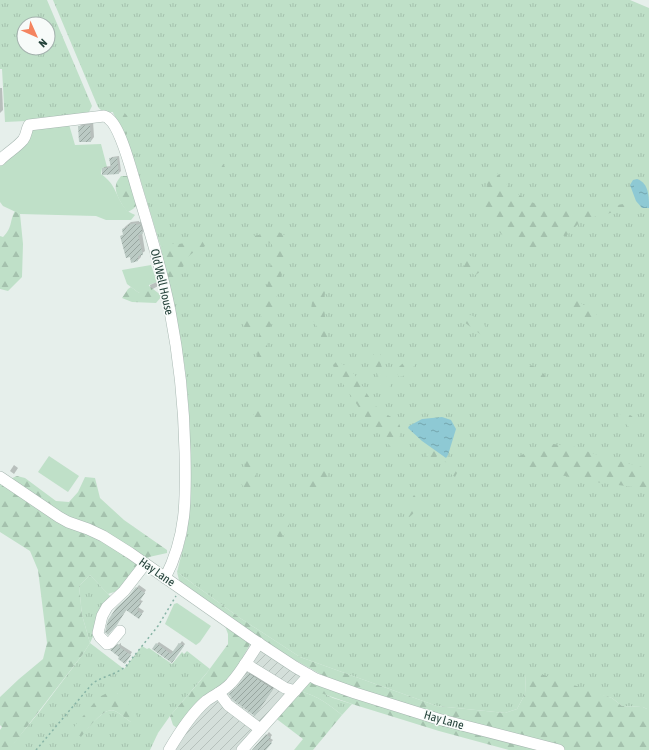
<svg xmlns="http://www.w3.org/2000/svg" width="649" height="750" font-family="'Asap Condensed',sans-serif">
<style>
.industrial{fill:url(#industrial-furrows)}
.grass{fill:url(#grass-tufts);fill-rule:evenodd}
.forest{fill:url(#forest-firs)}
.garden{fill:#bfe0c8}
.water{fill:url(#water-ripples)}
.shadow{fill:#0003}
.building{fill:url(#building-hatch)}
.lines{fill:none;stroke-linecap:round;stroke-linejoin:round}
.minor-casing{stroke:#a8b8b2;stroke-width:12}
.path{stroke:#86b3a5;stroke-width:1.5;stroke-dasharray:2 3;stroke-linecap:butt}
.minor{stroke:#fff;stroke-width:11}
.labels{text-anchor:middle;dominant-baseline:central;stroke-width:3;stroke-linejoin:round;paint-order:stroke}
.street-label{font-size:12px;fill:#24423a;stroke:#f7fbf9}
</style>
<defs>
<pattern id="industrial-furrows" width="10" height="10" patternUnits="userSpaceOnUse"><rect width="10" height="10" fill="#d4dfda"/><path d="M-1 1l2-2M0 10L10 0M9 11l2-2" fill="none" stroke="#b6c1bc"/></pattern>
<pattern id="grass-tufts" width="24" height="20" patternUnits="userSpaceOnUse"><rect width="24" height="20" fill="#bfe0c8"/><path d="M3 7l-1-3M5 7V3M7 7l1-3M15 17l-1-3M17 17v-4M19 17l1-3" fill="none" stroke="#a4c1ad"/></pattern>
<pattern id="forest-firs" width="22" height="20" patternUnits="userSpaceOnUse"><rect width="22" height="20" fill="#bfe0c8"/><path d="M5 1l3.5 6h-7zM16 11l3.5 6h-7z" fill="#a4c1ad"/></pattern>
<pattern id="water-ripples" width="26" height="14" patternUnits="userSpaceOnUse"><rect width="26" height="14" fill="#8ec9d4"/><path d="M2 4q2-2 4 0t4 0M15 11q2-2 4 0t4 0" fill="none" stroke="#74a5ad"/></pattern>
<pattern id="building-hatch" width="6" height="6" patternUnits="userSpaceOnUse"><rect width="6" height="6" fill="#bbcac4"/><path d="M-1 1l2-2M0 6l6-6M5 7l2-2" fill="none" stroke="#98a6a0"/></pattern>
</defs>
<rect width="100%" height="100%" fill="#e6efeb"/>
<path class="industrial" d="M 251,642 L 310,680 L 245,750 L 172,750 Z"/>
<g class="grass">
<path d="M 0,0 L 47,0 L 92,106 L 88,114 L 26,121 L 5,122 L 2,69 L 0,69 ZM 24,24 L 48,24 L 48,48 L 24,48 Z"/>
<path d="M 53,0 L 630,0 L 649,8 L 649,710 L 643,707 L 622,706 L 612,698 L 526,674 L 525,694 L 517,709 L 505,713 L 437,706 L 300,657 L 240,618 L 177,572 L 187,533 L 191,498 L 189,412 L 185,369 L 177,319 L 161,248 L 135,162 L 113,112 C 106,112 102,112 98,107 Z"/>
<path d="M 90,575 L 111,597 L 90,643 L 124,669 L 142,646 L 147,649 L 149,648 L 172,664 L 182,652 L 184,654 L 187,651 L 210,669 L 170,716 L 158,733 L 150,750 L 8,750 L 40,711 L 83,654 L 90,643 L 82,615 L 79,586 ZM 117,693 L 131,722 C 126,719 120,713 115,711 C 104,706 88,729 81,736 Z"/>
<path d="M 306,685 L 333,698 L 352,704 L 342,715 C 327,703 319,697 300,691 Z"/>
</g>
<g class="forest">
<path d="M 115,109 C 131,111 132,126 125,137 L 112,110 Z"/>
<path d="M 217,159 C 225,162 229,173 223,180 L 220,180 L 216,172 L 214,161 Z"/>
<path d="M 489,167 L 492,167 L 509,187 L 516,193 L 531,202 L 540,205 L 579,212 L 634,202 L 636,207 L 589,218 L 579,223 L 565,237 L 562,234 L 549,234 L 547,240 L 542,247 L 531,252 L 526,252 L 518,248 L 511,240 L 501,234 L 477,205 L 479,201 L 488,195 C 488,186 483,175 489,167 Z"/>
<path d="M 121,176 L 129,176 L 138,204 L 133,209 L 128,212 C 123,207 114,193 116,185 C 116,182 119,179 121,176 Z"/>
<path d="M 15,211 L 20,214 L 23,244 L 22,277 L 8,291 L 0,289 L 0,236 L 3,237 C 13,227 9,222 15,211 Z"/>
<path d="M 277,231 L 284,235 L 287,242 C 283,275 274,307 268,340 C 266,348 268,367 263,373 L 260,371 L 257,365 L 257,356 L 262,304 L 268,282 L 273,248 L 272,244 C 263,239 254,241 244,239 L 244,237 L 267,234 Z"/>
<path d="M 191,241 L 202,241 L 205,246 C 201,250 194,251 190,255 C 180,265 182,283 171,293 L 161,248 C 169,241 168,244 177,244 C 182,244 186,242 191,241 Z"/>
<path d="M 470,256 C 478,258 484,262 482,271 L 475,275 L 465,269 L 461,260 L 463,257 Z"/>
<path d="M 148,285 L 162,296 L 156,303 L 132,302 L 122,298 L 128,289 L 131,287 L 139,293 Z"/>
<path d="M 316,286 L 322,288 L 325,291 L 324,309 L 330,350 L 327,350 L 324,345 L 318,328 L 310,316 L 314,289 Z"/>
<path d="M 574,297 L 578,297 L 581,299 L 581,303 L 583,305 L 590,305 L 594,312 L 600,318 L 596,323 L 581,318 L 573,307 L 565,303 L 565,301 Z"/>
<path d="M 244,310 L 249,312 C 254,320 253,330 253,339 L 251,341 C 243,333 244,322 243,312 Z"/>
<path d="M 467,314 C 477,317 489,323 485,335 L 484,337 L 464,322 L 465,315 Z"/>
<path d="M 378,351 L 380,352 C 380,359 381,368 385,375 C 388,379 390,381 391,386 L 388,388 L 385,388 C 378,378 373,366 374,353 Z"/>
<path d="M 409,360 L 413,360 L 415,363 C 413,371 406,376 399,377 L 395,371 L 402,364 Z"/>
<path d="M 336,362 L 340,362 C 345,366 350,370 354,374 C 364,386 369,401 381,411 C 387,416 398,418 400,426 C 402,434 398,444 392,448 L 368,421 L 335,372 L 333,365 Z"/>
<path d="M 525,364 C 534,365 548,372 546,383 L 542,385 C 533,381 516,374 525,364 Z"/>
<path d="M 262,398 C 270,405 266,423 258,429 L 254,428 C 253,423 254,408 255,402 Z"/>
<path d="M 619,414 C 622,415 627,414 630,415 C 635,417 637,427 635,431 L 632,430 L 618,416 Z"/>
<path d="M 553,444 L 575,447 L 598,455 L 649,469 L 649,489 L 595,482 L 560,475 L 558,471 L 543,468 L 525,468 L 512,462 C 522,452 539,447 553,444 Z"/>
<path d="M 430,446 L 450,460 L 457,473 L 455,477 L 452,475 L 448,464 L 438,456 L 429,460 L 425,451 Z"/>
<path d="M 246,450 L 253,453 C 257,466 259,479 249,489 L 246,490 C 239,485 242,477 246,472 C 246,463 239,457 246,450 Z"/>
<path d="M 322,468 L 327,469 L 329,472 C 325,478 323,488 319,492 C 318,494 316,495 314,495 C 301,495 308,477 313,472 C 316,470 319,469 322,468 Z"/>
<path d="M 17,476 L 25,478 L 56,501 L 69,502 L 78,492 L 85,477 L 95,478 L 100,498 L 124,520 L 167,550 L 167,553 L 149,557 L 120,590 L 108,594 L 90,575 L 79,586 L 82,615 L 90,643 L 83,654 L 9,750 L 0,750 L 0,730 L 2,727 L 0,725 L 0,697 L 19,679 L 43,659 L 47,643 L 38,570 L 30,551 L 0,532 L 0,481 L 3,482 Z"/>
<path d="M 414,495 L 422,499 C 419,507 414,514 407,519 L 404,518 L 404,516 L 412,498 Z"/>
<path d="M 289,513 C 291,522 289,531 282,537 L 278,537 L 275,534 C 275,525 280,516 289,513 Z"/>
<path d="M 177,572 L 240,618 L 300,657 L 437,706 L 505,713 L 517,709 L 525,694 L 526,674 L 535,672 L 612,698 L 622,706 L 643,707 L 647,709 L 649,706 L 649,750 L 509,750 L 439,731 L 352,704 L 318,692 L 306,685 L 310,680 L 331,680 L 284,654 L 251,642 L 239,664 L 225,683 L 178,729 L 173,725 L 170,716 L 206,674 L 228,644 L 228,634 L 225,626 L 179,580 Z"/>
<path d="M 300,691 C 319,697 327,703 342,715 L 313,750 L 294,750 L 303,739 L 274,717 Z"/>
<path d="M 109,692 L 117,693 L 127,702 L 137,716 L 136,719 L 131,722 C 126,719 120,713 115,711 C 104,706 88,729 81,737 L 75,732 L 73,728 L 99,697 Z"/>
</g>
<g class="garden">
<path d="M 68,121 L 75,145 L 101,144 L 107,167 L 102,168 L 101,174 C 117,185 115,196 125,208 C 127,212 132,213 135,215 L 131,220 L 106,220 L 96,216 L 20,214 L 3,206 L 0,202 L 0,166 L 32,125 Z"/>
<path d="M 151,265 L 157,282 L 149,285 L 148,291 L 139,293 L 127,284 L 122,270 Z"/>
<path d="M 49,456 L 79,476 L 68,492 L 38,472 Z"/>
<path d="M 177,603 L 211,626 L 200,642 L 196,645 L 165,624 L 174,604 Z"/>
</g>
<g class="water">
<path d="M 637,179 C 649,183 649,197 649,208 L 642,208 L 636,201 L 630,185 L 633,180 Z"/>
<path d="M 442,417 L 451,420 L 456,429 L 448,455 L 446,458 L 422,441 L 408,428 L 409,426 L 422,419 Z"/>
</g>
<g class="shadow">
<path d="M 0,88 L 2,88 L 3,110 L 0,113 Z"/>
<path d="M 93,121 L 94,137 L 91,141 L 79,127 L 83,123 Z"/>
<path d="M 119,156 L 121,171 L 119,173 L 103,169 L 104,167 L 111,166 L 110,159 L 112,157 Z"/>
<path d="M 139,221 L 139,222 L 143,221 L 146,229 L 142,233 L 145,251 L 141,254 L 141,257 L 138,260 L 132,261 L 130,256 L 121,236 L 124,234 L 123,229 L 126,226 L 131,222 Z"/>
<path d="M 157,282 L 158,286 L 151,290 L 150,285 Z"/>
<path d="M 14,465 L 18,468 L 14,474 L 10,471 Z"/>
<path d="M 139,585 L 146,590 L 140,600 L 143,601 L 138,607 L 144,611 L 141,615 L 127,609 L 119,621 L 130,596 Z"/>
<path d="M 182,641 L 185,644 L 174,659 L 157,644 L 159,642 L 174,652 Z"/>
<path d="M 121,643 L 121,645 L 132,652 L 127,660 L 121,656 L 114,648 Z"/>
<path d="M 252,670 L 276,685 L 255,715 L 238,687 Z"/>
<path d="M 269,732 L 272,735 L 270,738 L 273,740 L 264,750 L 257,750 L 255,749 Z"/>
</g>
<g class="building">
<path d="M 90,125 L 91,142 L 79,142 L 78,126 Z"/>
<path d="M 117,157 L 119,174 L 102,175 L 102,168 L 111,168 L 109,158 Z"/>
<path d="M 136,223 L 136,225 L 140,224 L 143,234 L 138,235 L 143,255 L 138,256 L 138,261 L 131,263 L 130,257 L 126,258 L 120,236 L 123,235 L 122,229 L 128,227 L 127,225 Z"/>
<path d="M 136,587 L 145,593 L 139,602 L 141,604 L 137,610 L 142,614 L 139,619 L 126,610 L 117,625 L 108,635 L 105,632 L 108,620 L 116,608 L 129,596 Z"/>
<path d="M 156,643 L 171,654 L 179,643 L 184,646 L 172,663 L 152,649 Z"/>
<path d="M 118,644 L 120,646 L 119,647 L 131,655 L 125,664 L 118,659 L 119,657 L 110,650 Z"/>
<path d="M 248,673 L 273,689 L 255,716 L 233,700 L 229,694 L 236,688 Z"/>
<path d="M 266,734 L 271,738 L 268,740 L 272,743 L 266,750 L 252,750 Z"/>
</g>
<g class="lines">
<g class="minor-casing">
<g id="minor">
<path d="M 0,160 C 7,153 16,148 23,140 C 27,135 26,130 29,125 L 104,116 C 106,117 108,117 109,119 C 121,128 132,173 137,189 C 149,229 162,269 170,311 C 179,357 184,404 185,452 C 186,498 187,536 165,578"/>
<path d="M 0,477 L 59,517 L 68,522 L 88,529 L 103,536 L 130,553 L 251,638 L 295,667 L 316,679 L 355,693 L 438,719 L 559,750"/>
<path d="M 120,631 L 110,643 L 107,644 L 100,637 L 98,633 L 102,616 L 107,607 L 124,591 L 145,564"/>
<path d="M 245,664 L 251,667 L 285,688 L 295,691"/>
<path d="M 219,693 L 228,705 L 260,729"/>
<path d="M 169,750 C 179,733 191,714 206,701 C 214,695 224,691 231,683 C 242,671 250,656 259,643"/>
<path d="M 242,750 L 309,675"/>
</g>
</g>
<path class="path" d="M 36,750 L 92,684 C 102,676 116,675 126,666 L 158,626 L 176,596"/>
<use href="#minor" class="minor"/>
</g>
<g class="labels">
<g class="street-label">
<text transform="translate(162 282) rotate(77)">Old Well House</text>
<text transform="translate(157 572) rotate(35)">Hay Lane</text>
<text transform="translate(444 720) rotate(16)">Hay Lane</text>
</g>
</g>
<g transform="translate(36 36) rotate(135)"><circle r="19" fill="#f7fbf9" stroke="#a3b1ad"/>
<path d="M0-3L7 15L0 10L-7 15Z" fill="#f4845f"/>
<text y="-6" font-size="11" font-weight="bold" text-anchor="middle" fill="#24423a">N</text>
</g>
</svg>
